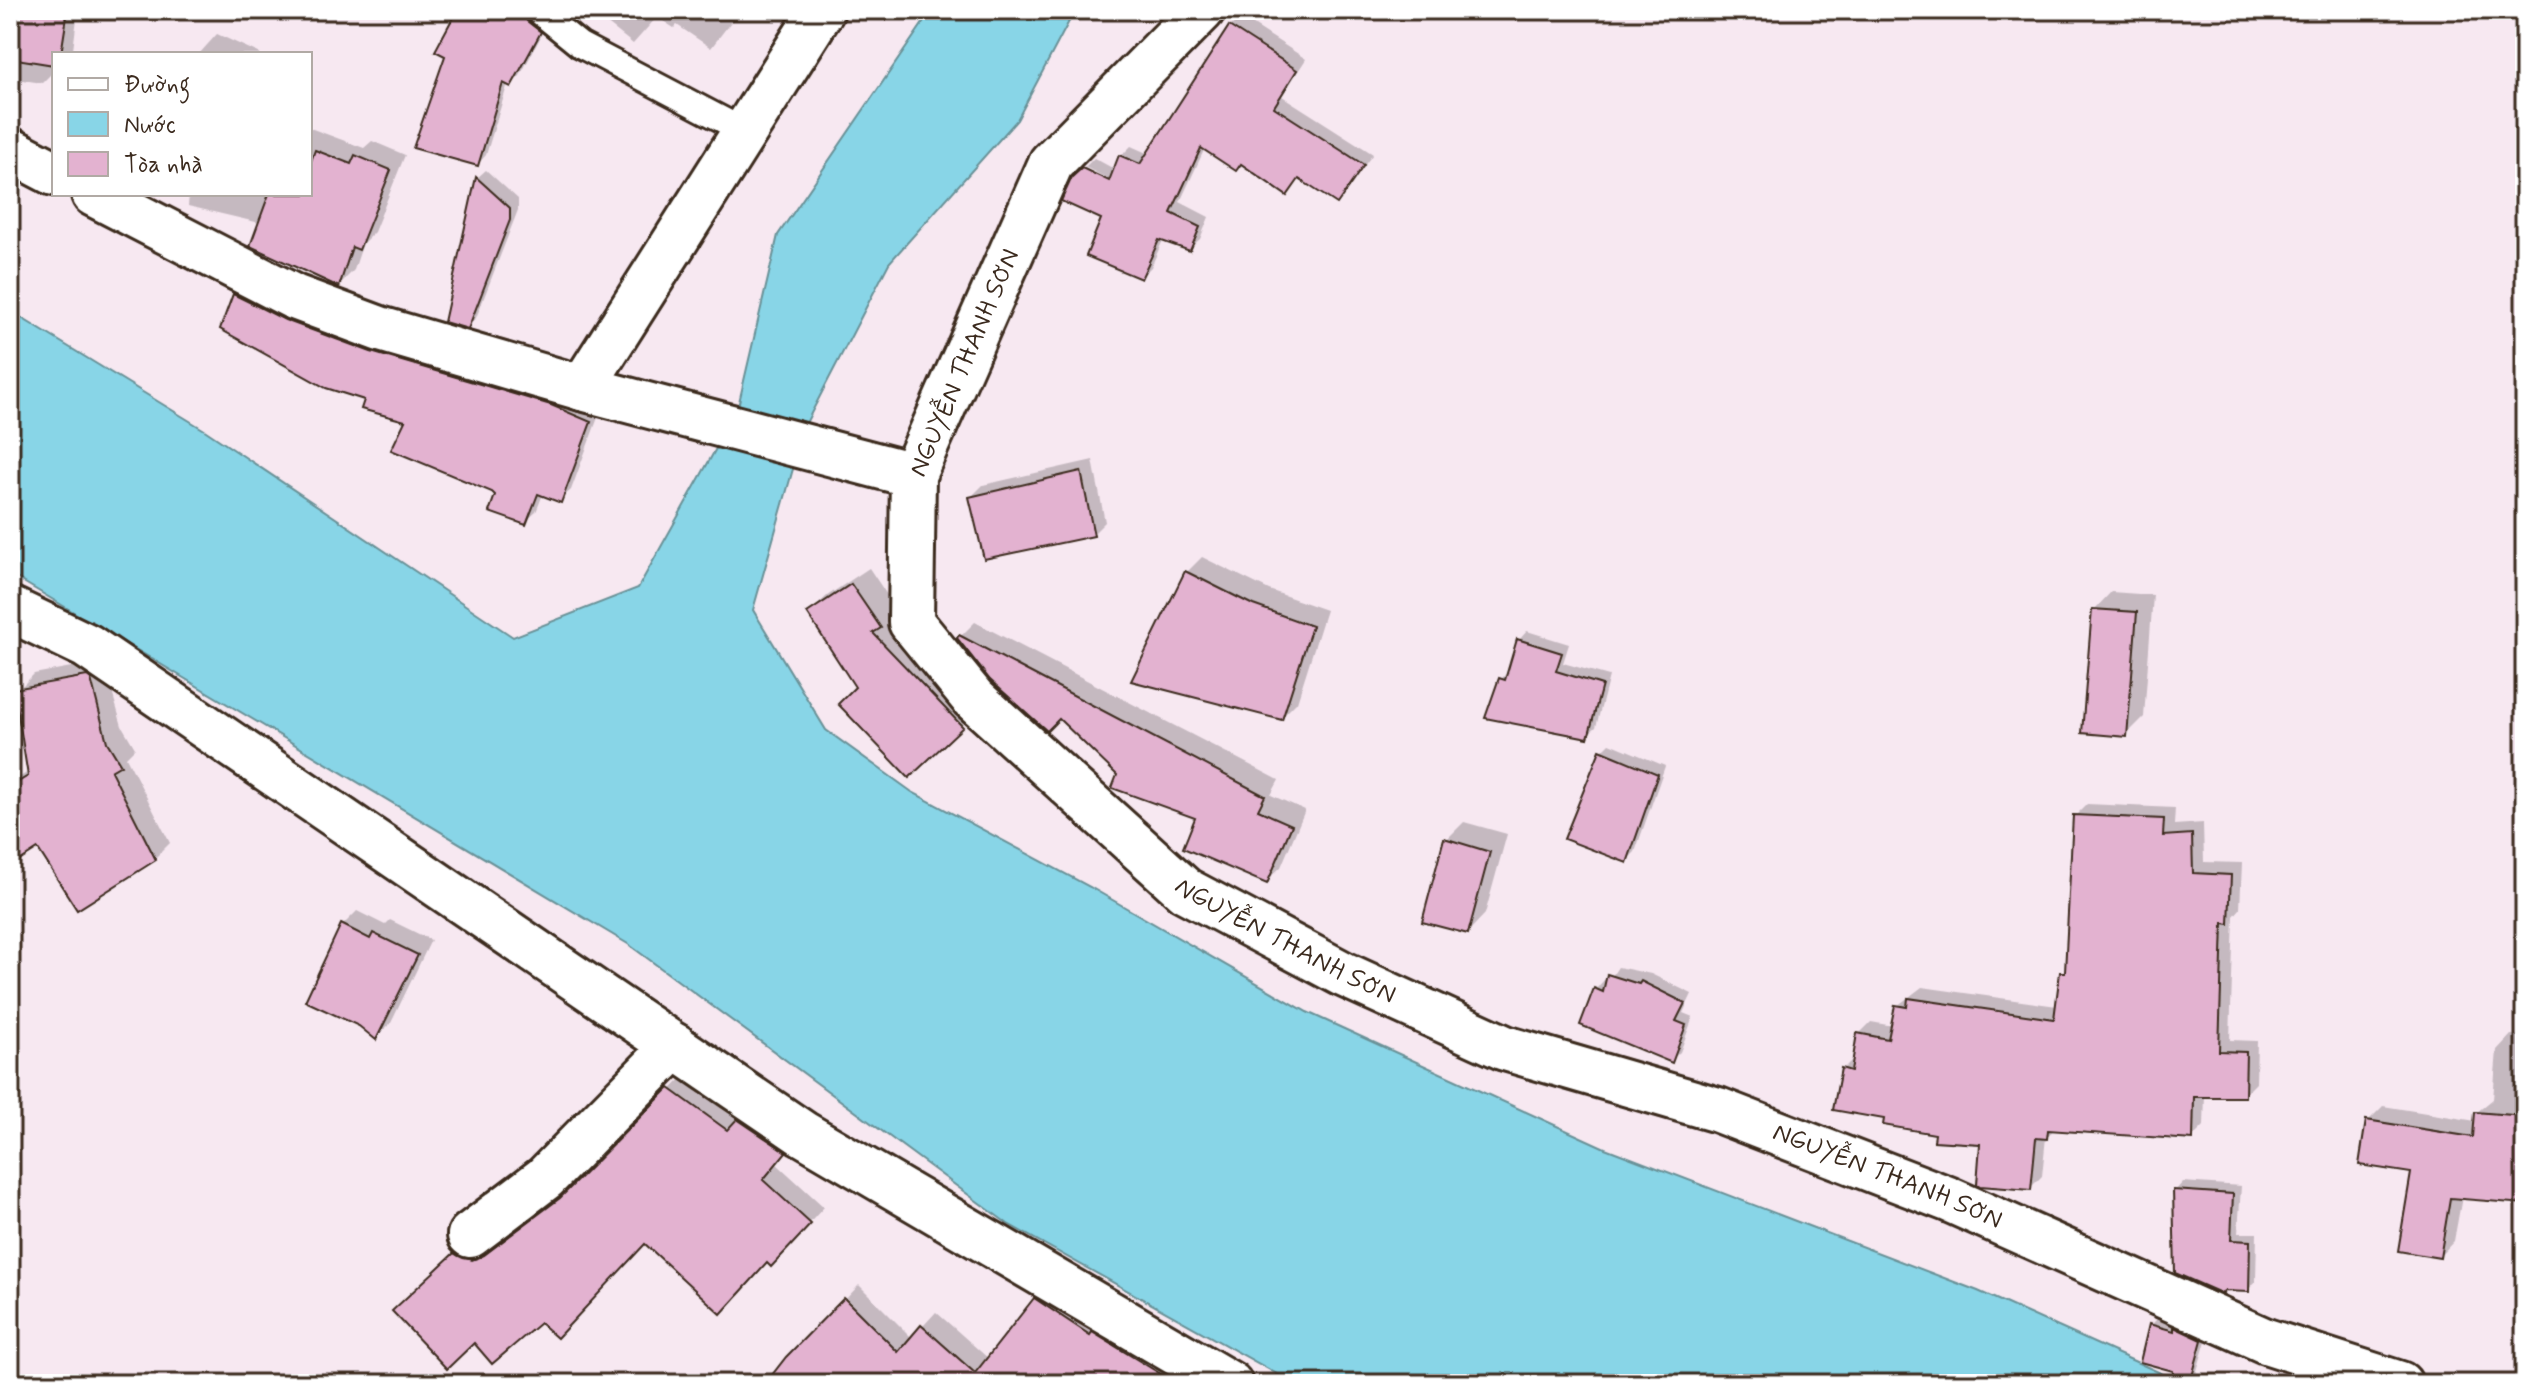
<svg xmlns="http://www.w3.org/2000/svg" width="2535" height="1394" font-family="Mynerve,sans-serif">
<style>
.water{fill:#88d5e7;stroke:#699197;stroke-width:2}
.shadow{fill:#0003}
.building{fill:#e3b2d0;stroke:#3b2a1e;stroke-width:2}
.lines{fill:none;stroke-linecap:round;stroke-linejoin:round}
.lane-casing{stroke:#3b2a1e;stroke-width:30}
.street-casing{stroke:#3b2a1e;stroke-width:50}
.lane{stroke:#fff;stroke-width:24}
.street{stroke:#fff;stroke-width:44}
.labels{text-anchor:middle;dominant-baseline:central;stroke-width:6;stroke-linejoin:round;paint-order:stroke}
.street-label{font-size:26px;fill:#3b2a1e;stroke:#fff}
</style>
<rect width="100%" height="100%" fill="#f7e8f1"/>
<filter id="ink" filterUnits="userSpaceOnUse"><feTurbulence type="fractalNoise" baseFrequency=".0125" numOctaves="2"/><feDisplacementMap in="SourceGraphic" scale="16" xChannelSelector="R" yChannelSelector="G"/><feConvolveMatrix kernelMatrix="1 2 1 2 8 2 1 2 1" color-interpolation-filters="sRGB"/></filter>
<g filter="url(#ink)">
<path class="water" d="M 932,10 L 1075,10 L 1017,120 L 889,263 L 806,423 L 753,610 L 826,730 L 912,792 L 1090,887 L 1307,1012 L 1605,1148 L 1978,1291 L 2185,1384 L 1295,1384 L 1008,1224 L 628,944 L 10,574 L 10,311 L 203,429 L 513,637 L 638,588 L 737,411 L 778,235 Z"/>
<g class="shadow">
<path d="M 10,10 L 78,10 L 73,50 L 69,54 L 54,54 L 54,71 L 42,83 L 10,78 Z"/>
<path d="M 459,10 L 490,10 L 541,36 L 520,76 L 511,85 L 508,83 L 486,155 L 478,164 L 448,55 Z"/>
<path d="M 590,10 L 740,10 L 711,48 L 677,25 L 674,28 L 657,17 L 633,44 Z"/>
<path d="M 1241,17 L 1306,59 L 1282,96 L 1373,154 L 1337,201 L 1301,177 L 1287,194 L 1242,162 L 1205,148 L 1180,202 L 1209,217 L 1200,239 L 1189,249 L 1163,240 L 1151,267 L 1141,277 L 1118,184 L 1085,167 L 1094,158 L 1116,170 L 1121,156 L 1131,146 L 1149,154 L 1230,27 Z"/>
<path d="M 217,34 L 261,54 L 199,54 Z"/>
<path d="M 310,128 L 364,148 L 372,141 L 405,155 L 374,232 L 363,243 L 354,270 L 339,285 L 260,223 L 188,206 L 189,194 L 310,194 Z"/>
<path d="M 486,170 L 518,199 L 518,210 L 476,318 L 467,326 L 447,320 L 477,178 Z"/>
<path d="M 245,285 L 600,412 L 571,490 L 560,500 L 543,494 L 536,512 L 525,522 L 408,420 L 223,328 L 235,295 Z"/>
<path d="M 1093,460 L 1105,522 L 1093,534 L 971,497 L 983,485 Z"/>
<path d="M 1202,557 L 1269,590 L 1326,610 L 1297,702 L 1281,718 L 1186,573 Z"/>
<path d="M 869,568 L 897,610 L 979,708 L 909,775 L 809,613 L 827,596 Z"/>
<path d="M 2111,592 L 2153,595 L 2144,717 L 2126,735 L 2094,610 Z"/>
<path d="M 975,622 L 1279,780 L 1271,795 L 1305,810 L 1281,867 L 1266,881 L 1197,817 L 1119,774 L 1059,716 L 959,638 Z"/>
<path d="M 1527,631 L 1569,644 L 1563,663 L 1609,676 L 1596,727 L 1587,735 L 1501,679 L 1510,670 L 1519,640 Z"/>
<path d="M 103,661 L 122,726 L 135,748 L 126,757 L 170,843 L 154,859 L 39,846 L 10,838 L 10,783 L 30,771 L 19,689 L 34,674 Z"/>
<path d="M 1610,743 L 1665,766 L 1635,852 L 1626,861 L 1601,752 Z"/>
<path d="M 2087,804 L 2175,808 L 2174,825 L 2203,823 L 2204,862 L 2242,863 L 2240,909 L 2234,916 L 2230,1040 L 2257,1041 L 2256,1083 L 2244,1095 L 2205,1095 L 2204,1126 L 2192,1138 L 2055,1129 L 2046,1137 L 2042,1176 L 2030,1188 L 1982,1142 L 1886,1117 L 1843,1069 L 1855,1057 L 1859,1034 L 1871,1022 L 1893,1026 L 1897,1006 L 1922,987 L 2057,1006 L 2062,973 L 2067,968 L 2075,816 Z"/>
<path d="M 1464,822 L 1507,834 L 1485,914 L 1468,932 L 1446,840 Z"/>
<path d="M 357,911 L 385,925 L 390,920 L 431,940 L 391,1023 L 376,1037 L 343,925 Z"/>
<path d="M 1618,967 L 1651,974 L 1692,994 L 1683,1013 L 1693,1017 L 1680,1052 L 1671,1060 L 1596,989 L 1604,980 L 1608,982 Z"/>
<path d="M 2511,1035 L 2525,1036 L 2525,1202 L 2462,1197 L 2454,1241 L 2440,1256 L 2413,1171 L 2368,1121 L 2383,1106 L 2476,1121 L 2476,1113 L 2493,1099 L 2497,1050 Z"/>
<path d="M 686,1074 L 799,1136 L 777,1164 L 824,1207 L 786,1249 L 768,1261 L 646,1241 L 540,1320 L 474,1340 L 410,1296 L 471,1239 L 489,1246 L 502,1241 L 577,1184 Z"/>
<path d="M 2183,1182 L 2241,1186 L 2238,1233 L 2257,1233 L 2256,1281 L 2248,1290 L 2226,1289 L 2175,1191 Z"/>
<path d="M 859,1285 L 912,1338 L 936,1312 L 989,1359 L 1050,1285 L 1212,1384 L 766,1384 Z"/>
<path d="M 2160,1316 L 2209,1331 L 2193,1384 L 2174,1384 L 2175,1370 L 2151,1325 Z"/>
</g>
<g class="building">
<path d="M 10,10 L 68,10 L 61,54 L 54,54 L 54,65 L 10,58 Z"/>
<path d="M 457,10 L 522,10 L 527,21 L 541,32 L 511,87 L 503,83 L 478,166 L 413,148 L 445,56 L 435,51 Z"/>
<path d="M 1229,26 L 1297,70 L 1274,107 L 1364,165 L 1337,204 L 1299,179 L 1287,196 L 1241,164 L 1236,171 L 1201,148 L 1171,213 L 1200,227 L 1190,251 L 1159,240 L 1141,279 L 1086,256 L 1101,219 L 1061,201 L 1072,177 L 1082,168 L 1109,181 L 1119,155 L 1140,164 Z"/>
<path d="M 315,150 L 351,164 L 355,155 L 391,170 L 359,250 L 352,247 L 339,287 L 250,246 L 269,194 L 310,194 L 310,164 Z"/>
<path d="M 476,177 L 510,208 L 510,220 L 468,329 L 444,322 Z"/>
<path d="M 233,294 L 285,320 L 371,352 L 551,405 L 591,422 L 561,503 L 538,494 L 526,525 L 489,512 L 495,495 L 492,492 L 391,450 L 405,421 L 361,409 L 364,400 L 326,388 L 220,329 Z"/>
<path d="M 1081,471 L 1094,536 L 984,559 L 969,497 Z"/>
<path d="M 1185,571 L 1253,605 L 1312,626 L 1282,720 L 1131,681 Z"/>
<path d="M 851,584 L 881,628 L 873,633 L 963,727 L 909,778 L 838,704 L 855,687 L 807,613 Z"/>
<path d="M 2092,609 L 2137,612 L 2127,737 L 2082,733 Z"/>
<path d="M 959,635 L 1265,796 L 1258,810 L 1292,825 L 1267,884 L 1183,848 L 1195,818 L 1112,788 L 1117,775 L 1059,719 L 1047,731 L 990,680 L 957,638 Z"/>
<path d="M 1517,639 L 1562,653 L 1556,671 L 1602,685 L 1588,738 L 1485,718 L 1499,678 L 1505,680 Z"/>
<path d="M 87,676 L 91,679 L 107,742 L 121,765 L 111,771 L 156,860 L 77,910 L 38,849 L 10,867 L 10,787 L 28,776 L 14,689 Z"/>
<path d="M 1600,750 L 1658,774 L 1627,863 L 1564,839 Z"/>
<path d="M 2073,815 L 2164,819 L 2163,836 L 2192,834 L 2193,873 L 2231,875 L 2229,924 L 2223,923 L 2219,1051 L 2246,1052 L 2245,1097 L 2194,1097 L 2193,1140 L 2048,1130 L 2047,1139 L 2036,1138 L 2031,1190 L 1980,1186 L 1977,1184 L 1980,1144 L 1934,1141 L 1935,1134 L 1883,1125 L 1884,1119 L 1833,1110 L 1841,1068 L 1851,1071 L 1857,1033 L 1888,1039 L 1895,1005 L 1907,1007 L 1908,998 L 2054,1019 L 2060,972 L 2065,972 Z"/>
<path d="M 1444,838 L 1490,852 L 1468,934 L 1422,922 Z"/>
<path d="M 341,924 L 370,939 L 373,933 L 418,955 L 376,1040 L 359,1026 L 305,1001 Z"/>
<path d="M 1607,974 L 1639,984 L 1641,981 L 1685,1003 L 1676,1021 L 1686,1025 L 1672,1063 L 1580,1025 L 1594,988 L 1603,992 Z"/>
<path d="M 669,1088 L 727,1130 L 737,1119 L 786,1152 L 763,1180 L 811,1224 L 771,1267 L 767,1263 L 721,1314 L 645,1244 L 557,1338 L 540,1323 L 492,1364 L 474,1343 L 447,1369 L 392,1311 L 454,1253 L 472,1260 L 484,1255 L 560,1198 Z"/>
<path d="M 2475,1112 L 2525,1116 L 2525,1204 L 2450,1198 L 2440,1258 L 2398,1251 L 2411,1173 L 2359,1165 L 2366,1120 L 2473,1137 Z"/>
<path d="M 2173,1190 L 2233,1194 L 2231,1240 L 2250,1241 L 2249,1292 L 2224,1291 L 2223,1294 L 2175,1273 Z"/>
<path d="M 844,1298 L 898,1352 L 921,1325 L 975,1373 L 1034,1298 L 1090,1335 L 1092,1332 L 1177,1384 L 765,1384 L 786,1357 Z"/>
<path d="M 2149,1324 L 2174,1331 L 2174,1327 L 2202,1340 L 2190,1384 L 2172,1384 L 2173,1371 L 2140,1362 Z"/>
</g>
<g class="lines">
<g class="lane-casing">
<path id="lane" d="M 537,10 L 580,45 L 744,131"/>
</g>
<g class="street-casing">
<g id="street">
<path id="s1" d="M 1202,10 L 1051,163 L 913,475 L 911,622 L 973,698 L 1185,890 L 1343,974 L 1505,1048 L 1718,1110 L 1948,1199 L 2266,1341 L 2400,1384"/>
<path d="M 10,150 L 54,173"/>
<path d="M 94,194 L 294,297 L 380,329 L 582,388 L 913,475"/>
<path d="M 582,388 L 822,10"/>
<path d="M 10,609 L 87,646 L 802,1133 L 1230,1384"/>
<path d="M 470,1235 L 545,1178 L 675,1046"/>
</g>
</g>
<use href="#lane" class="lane"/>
<use href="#street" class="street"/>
</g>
</g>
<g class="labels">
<g class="street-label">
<text transform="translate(965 363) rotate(-67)">NGUYỄN THANH SƠN</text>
<text stroke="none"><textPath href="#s1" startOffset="1200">NGUYỄN THANH SƠN</textPath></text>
<text stroke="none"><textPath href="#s1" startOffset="1848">NGUYỄN THANH SƠN</textPath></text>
</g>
</g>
<rect width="2535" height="1394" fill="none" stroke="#fff" stroke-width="40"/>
<rect x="20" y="20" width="2495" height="1354" fill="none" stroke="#3b2a1e" stroke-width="3" filter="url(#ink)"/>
<rect x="52" y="52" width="260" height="144" fill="#ffffff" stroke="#b1aaa5" stroke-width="2"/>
<rect x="68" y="78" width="40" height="12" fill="#ffffff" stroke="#b1aaa5" stroke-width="2"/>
<text x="124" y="92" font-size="24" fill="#3b2a1e">Đường</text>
<rect x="68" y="112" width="40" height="24" fill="#88d5e7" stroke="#b1aaa5" stroke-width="2"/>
<text x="124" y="132" font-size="24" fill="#3b2a1e">Nước</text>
<rect x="68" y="152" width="40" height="24" fill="#e3b2d0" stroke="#b1aaa5" stroke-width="2"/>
<text x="124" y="172" font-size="24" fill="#3b2a1e">Tòa nhà</text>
</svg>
